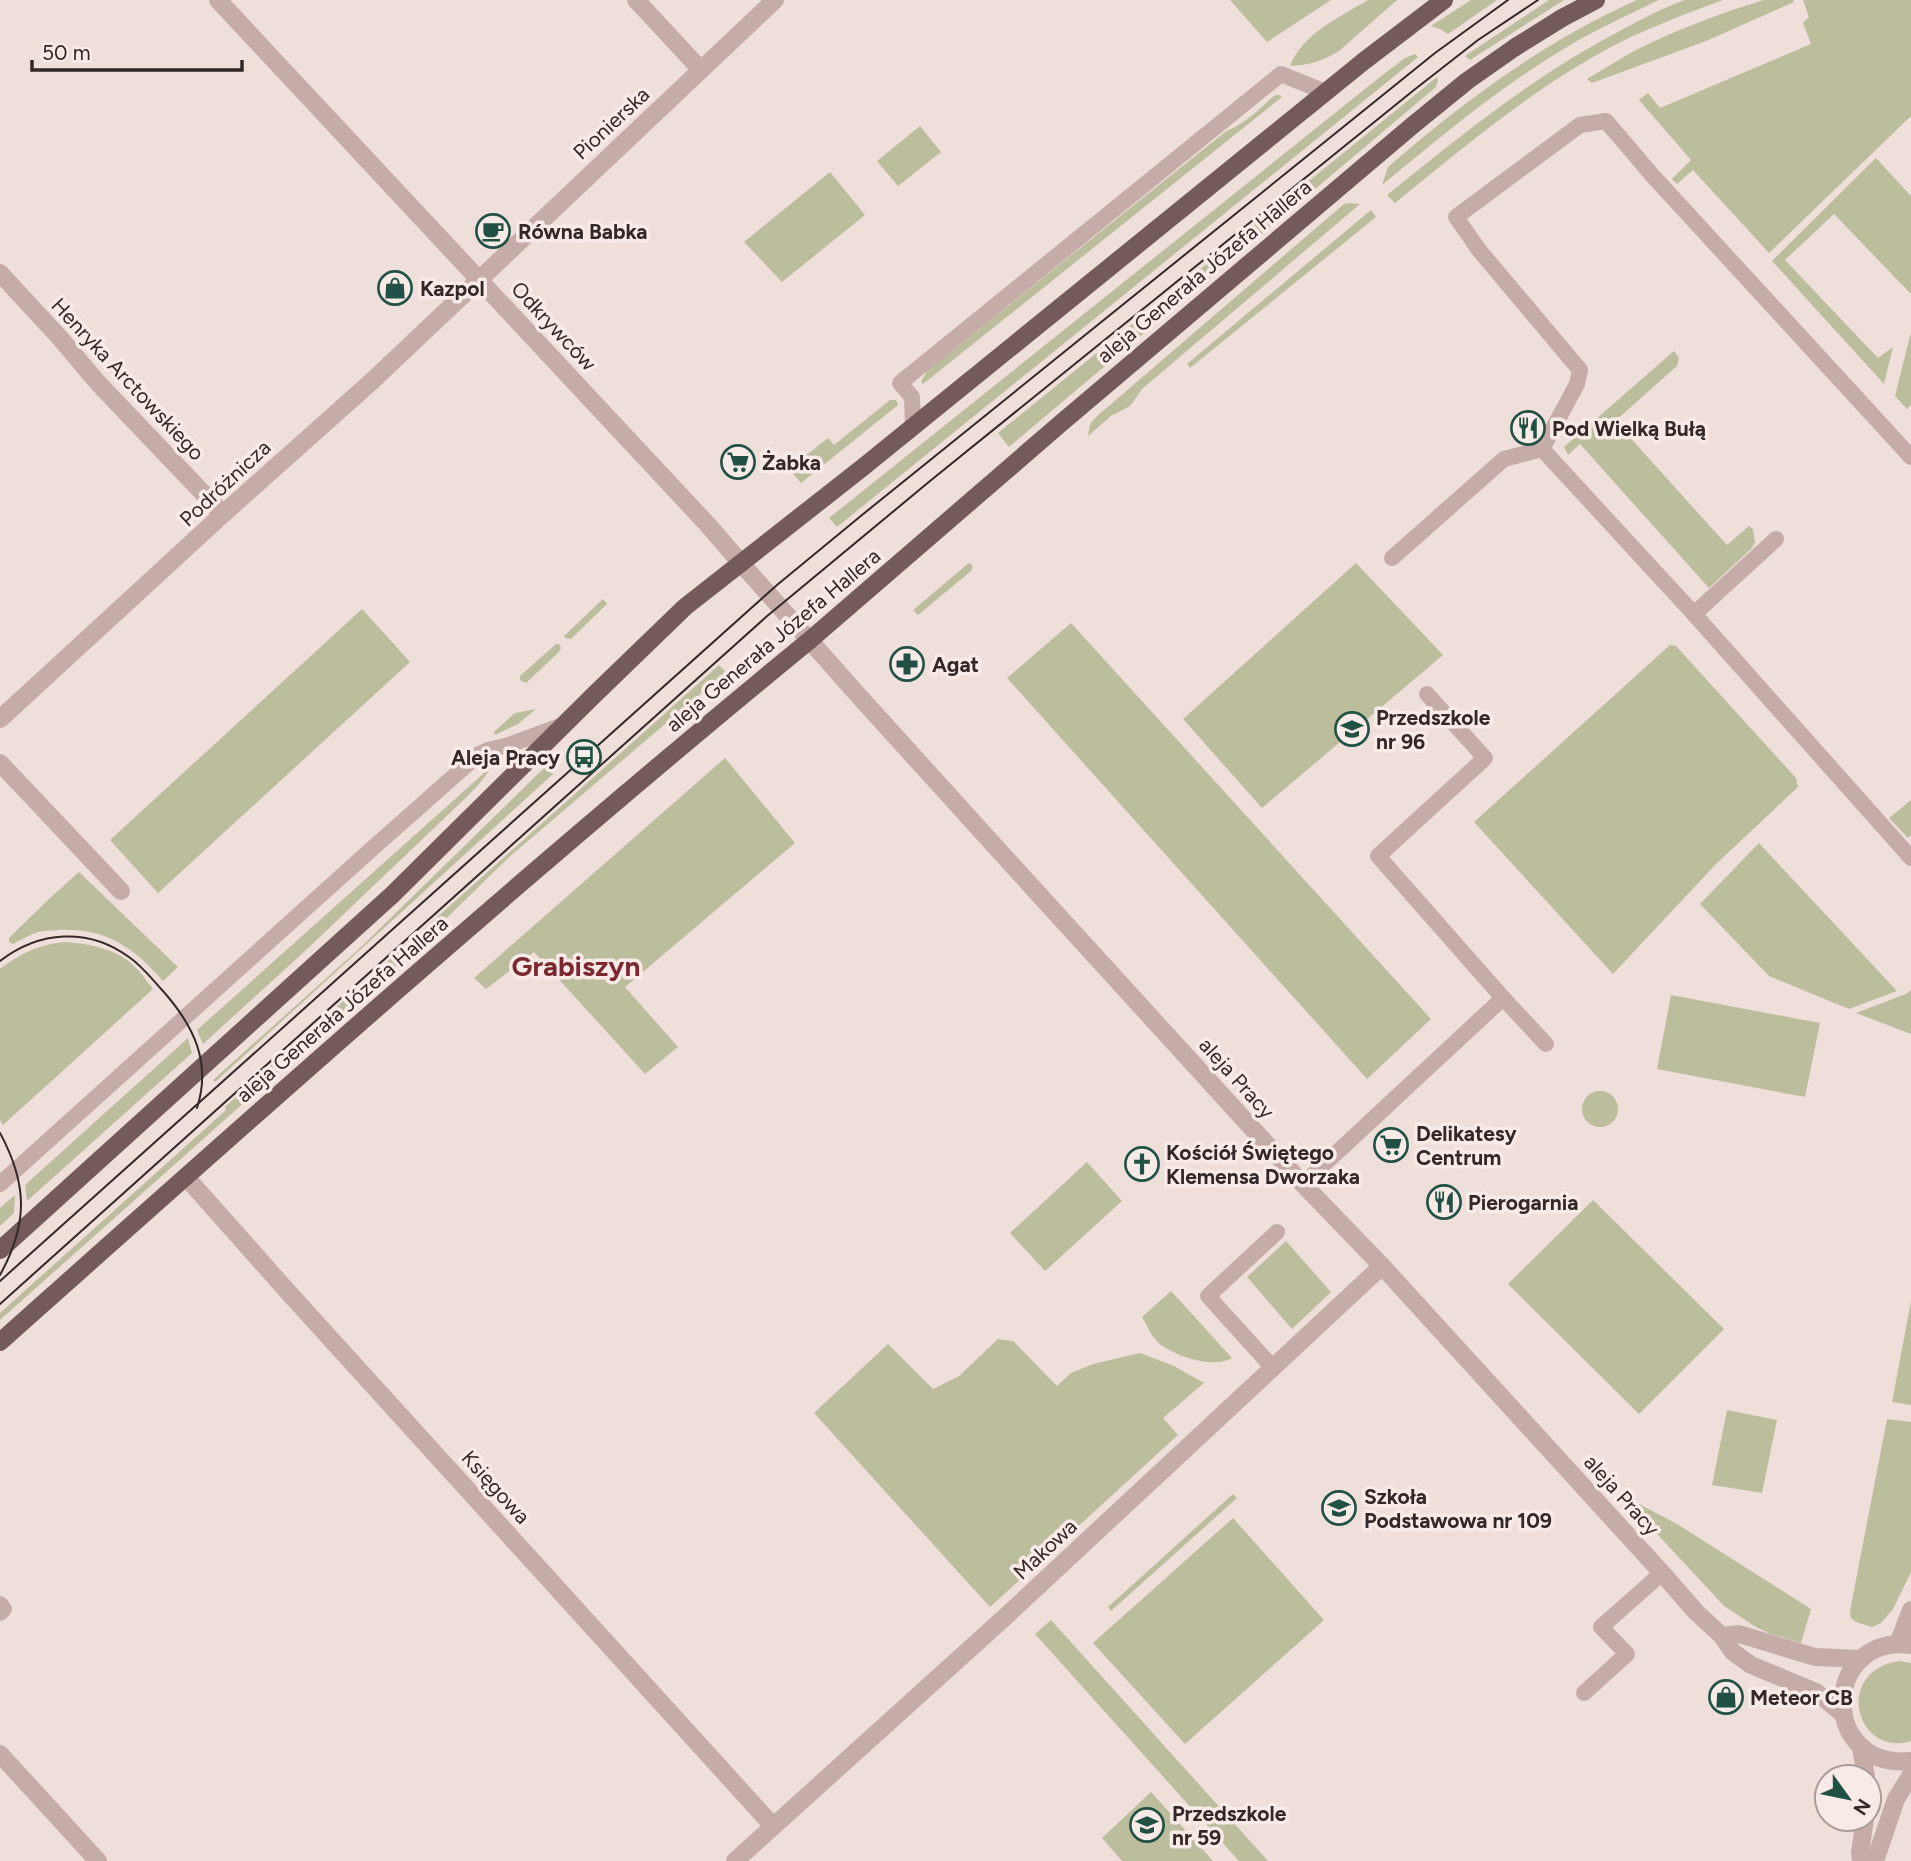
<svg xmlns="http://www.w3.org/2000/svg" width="1911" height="1861" font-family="Figtree,sans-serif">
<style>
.green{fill:#bcbd9c}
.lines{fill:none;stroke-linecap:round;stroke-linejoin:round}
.service{stroke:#c6aca8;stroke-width:16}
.minor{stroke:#c6aca8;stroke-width:18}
.tertiary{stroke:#c6aca8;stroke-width:18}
.primary{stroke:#745a5a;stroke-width:18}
.tram{stroke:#332828;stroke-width:2}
.labels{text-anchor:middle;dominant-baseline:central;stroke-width:7;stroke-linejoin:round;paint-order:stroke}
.street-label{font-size:21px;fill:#332828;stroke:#f7eae7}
.poi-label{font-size:21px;font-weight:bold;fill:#332828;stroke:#f7eae7;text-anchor:start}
.district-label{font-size:28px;font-weight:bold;fill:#7b2830;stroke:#f7eae7}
</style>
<rect width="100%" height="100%" fill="#efdfdb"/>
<g class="green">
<path d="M 1230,0 L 1331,0 L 1267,42 Z"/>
<path d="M 1368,0 L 1397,0 L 1339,51 C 1323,61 1308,65 1290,66 C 1303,33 1340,17 1368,0 Z"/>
<path d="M 1471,0 L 1497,0 L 1448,34 L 1440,29 L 1431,26 Z"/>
<path d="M 1549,0 L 1564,0 L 1470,60 L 1465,56 Z"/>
<path d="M 1637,0 L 1659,0 C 1632,13 1604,26 1577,41 C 1507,81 1444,134 1382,185 L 1388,167 C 1463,102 1546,40 1637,0 Z"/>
<path d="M 1685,0 L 1723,0 C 1692,11 1662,23 1633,36 C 1545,78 1470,142 1395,203 L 1387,195 C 1461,135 1534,76 1618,32 C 1640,20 1662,8 1685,0 Z"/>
<path d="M 1764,0 L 1793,0 L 1794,2 L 1706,41 L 1592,83 L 1587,79 C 1604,69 1621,58 1638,49 C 1678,29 1721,13 1764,0 Z"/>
<path d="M 1803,0 L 1911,0 L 1911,116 L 1769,253 L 1693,170 L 1677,184 L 1672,179 L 1691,160 L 1639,100 L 1648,93 L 1660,108 L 1811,44 L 1803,23 L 1809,17 Z"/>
<path d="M 1415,54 L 1418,57 L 837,527 L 829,518 L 1380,77 L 1405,58 Z"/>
<path d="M 1437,77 L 1438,80 L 1436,87 L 1009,447 L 998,433 Z"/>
<path d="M 1276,95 L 1280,95 L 1282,97 L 923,384 L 921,381 L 928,370 L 1225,132 C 1239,126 1251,117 1263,106 C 1268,102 1270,98 1276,95 Z"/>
<path d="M 920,126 L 941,152 L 898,186 L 877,161 Z"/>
<path d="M 1876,158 L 1911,196 L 1911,294 L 1834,214 L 1785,260 L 1878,358 L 1893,347 L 1884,384 L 1772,261 Z"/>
<path d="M 830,172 L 865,215 L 782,282 L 744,242 Z"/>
<path d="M 1350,203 L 1360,204 L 1142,389 L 1130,406 L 1111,416 L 1088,436 L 1090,424 L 1096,417 L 1344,204 Z"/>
<path d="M 1371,210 L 1376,217 L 1190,368 L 1187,364 Z"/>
<path d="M 1911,332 L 1911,405 L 1907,409 L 1895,396 Z"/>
<path d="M 1674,351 L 1679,358 L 1677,366 L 1615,421 L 1727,545 L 1749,526 L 1753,529 L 1755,542 L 1752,548 L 1709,588 L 1580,444 L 1568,455 L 1564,447 Z"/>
<path d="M 890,400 L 896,400 L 898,405 L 801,483 L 789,469 L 828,438 L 834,445 Z"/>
<path d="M 969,563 L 973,566 L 971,571 L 918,615 L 913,610 Z"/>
<path d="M 1356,563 L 1443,655 L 1262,808 L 1183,719 Z"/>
<path d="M 603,599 L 607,604 L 571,639 L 565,638 L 564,636 Z"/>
<path d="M 362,609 L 410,662 L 158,893 L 110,840 Z"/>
<path d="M 1071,623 L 1431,1019 L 1367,1079 L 1007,678 Z"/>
<path d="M 556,644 L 559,644 L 561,648 L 559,652 L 526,683 L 520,680 L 520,676 Z"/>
<path d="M 1670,645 L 1676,646 L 1796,778 L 1798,787 L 1715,865 L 1613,974 L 1474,822 Z"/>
<path d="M 719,665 L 726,672 L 508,858 L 414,950 L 375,986 L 0,1320 L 0,1313 L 226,1110 L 225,1107 Z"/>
<path d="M 536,709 L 518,724 L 495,735 L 494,732 L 515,713 Z"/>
<path d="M 497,755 C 490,776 469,795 453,810 L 304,952 L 203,1044 L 197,1030 L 483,774 L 487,768 L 488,760 Z"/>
<path d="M 725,758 L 795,843 L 625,987 L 678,1047 L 645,1074 L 534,952 L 486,989 L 474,978 Z"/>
<path d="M 546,766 L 553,774 L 215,1082 L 213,1080 L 361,947 Z"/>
<path d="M 1911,800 L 1911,835 L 1908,838 L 1889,818 Z"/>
<path d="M 1759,843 L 1897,991 L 1849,1009 L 1769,976 L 1700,904 Z"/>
<path d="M 79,872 L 178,967 L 163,981 C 133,947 106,928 59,930 C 53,931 44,930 38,932 C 29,935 21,940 13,944 L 9,942 L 9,938 L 51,897 Z"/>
<path d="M 66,942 C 90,944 118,949 135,967 C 142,973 147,982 153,989 L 3,1125 L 0,1120 L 0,969 C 21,953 40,944 66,942 Z"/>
<path d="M 1911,990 L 1911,1034 L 1856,1013 L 1906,994 Z"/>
<path d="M 1671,995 L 1820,1023 L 1805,1097 L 1657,1069 Z"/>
<path d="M 188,1038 L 192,1053 L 27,1201 L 25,1185 Z"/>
<circle cx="1600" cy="1109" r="18"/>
<path d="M 1087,1162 L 1122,1201 L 1045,1271 L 1010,1233 Z"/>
<path d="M 15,1195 L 14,1213 L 0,1226 L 0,1208 Z"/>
<path d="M 1593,1200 L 1724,1329 L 1639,1414 L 1508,1284 Z"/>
<path d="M 1286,1241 L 1331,1292 L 1292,1329 L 1247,1277 Z"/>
<path d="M 1171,1291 L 1232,1358 C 1214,1369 1178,1357 1161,1345 C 1153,1339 1147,1326 1142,1317 Z"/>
<path d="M 1911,1301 L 1911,1405 L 1892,1402 Z"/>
<path d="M 998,1339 L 1013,1341 L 1057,1386 L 1071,1373 L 1093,1364 L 1140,1353 L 1174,1366 L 1204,1383 L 1163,1418 L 1178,1435 L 990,1607 L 814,1413 L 888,1344 L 933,1389 L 959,1376 Z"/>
<path d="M 1727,1410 L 1777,1420 L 1762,1493 L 1712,1485 Z"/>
<path d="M 1887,1419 L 1911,1422 L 1911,1572 L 1893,1609 L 1881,1623 L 1872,1627 L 1856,1622 L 1851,1618 L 1850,1611 Z"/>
<path d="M 1233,1494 L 1237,1498 L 1111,1611 L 1108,1607 Z"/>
<path d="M 1639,1504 L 1677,1524 L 1811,1609 L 1801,1643 L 1771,1634 L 1756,1627 L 1724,1606 L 1635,1510 Z"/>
<path d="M 1233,1518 L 1324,1620 L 1185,1744 L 1093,1643 Z"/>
<path d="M 1051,1620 L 1268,1861 L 1239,1861 L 1035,1634 Z"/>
<path d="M 1899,1661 L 1911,1663 L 1911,1741 C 1857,1758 1832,1672 1899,1661 Z"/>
<path d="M 1151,1792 L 1213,1861 L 1122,1861 L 1102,1838 Z"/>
</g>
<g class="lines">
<g class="service">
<path d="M 913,427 L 912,397 L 900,383 L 1281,74 L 1325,92"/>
<path d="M 1542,449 L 1577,384 L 1580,370 L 1479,250 L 1456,217 L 1580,125 L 1606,121 L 1652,175 L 1911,457"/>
<path d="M 1392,558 L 1504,459 L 1542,449 L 1694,614 L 1911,858"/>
<path d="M 1694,614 L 1776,539"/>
<path d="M 1503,998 L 1546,1044"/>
<path d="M 0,1184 L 365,855 L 479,754 L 488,750 L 509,745 L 563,725"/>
<path d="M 1303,1184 L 1503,998 L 1378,856 L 1485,758 L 1427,694"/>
<path d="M 1273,1368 L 1208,1296 L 1277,1232"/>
<path d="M 0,1604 L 4,1609 L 0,1613"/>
<path d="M 1584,1693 L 1627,1654 L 1601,1627 L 1662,1573"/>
</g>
<g class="minor">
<path d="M 218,0 L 708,525 L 740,562"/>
<path d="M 636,0 L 701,70"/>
<path d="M 0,273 L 60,338 L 98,383 L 223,514"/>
<path d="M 0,719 L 223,514 L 371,382 L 775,0"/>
<path d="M 0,763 L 121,891"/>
<path d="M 186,1177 L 289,1293 L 773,1826"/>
<path d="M 1898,1644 L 1911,1610"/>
<path d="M 0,1754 L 98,1861"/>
<path d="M 735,1861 L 1004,1618 L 1382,1266"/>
</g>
<g class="tertiary">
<path d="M 740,562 L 858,695 L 1003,855 L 1301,1182 L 1382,1266 L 1662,1573 L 1696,1612 L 1722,1636 L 1733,1652 L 1751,1665 L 1816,1692 L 1842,1713"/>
<path d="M 1722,1636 L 1739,1634 L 1815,1657 L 1861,1659"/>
<path d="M 1911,1645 C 1821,1634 1819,1770 1911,1761"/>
<path d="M 1861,1747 L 1866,1777"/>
<path d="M 1861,1861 L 1860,1853 L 1865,1819"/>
<path d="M 1875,1861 L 1896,1799 L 1911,1775"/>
</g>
<g class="primary">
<path d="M 0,1250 L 392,895 L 595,694 L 685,607 L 862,468 L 1364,61 L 1444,0"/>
<path d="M 0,1342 C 267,1104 534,866 810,640 L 1060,424 L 1413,125 L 1467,81 L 1514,48 L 1562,18 L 1596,0"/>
</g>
<g class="tram">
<path d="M 0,961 C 39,931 88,927 129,957 C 142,966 152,979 163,991 C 193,1025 212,1062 197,1108"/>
<path d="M 0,1133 C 28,1185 28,1224 0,1275"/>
<path d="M 0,1281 L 777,585 L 862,515 L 1435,53 L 1508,0"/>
<path d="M 0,1304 L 766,617 L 930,481 L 1414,90 L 1478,40 L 1538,0"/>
</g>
</g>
<defs>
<g id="cafe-ring" transform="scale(1.75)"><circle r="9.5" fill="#f7eae7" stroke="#215144" stroke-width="1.5"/><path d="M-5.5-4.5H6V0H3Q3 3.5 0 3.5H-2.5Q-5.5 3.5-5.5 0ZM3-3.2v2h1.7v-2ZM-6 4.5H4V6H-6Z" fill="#215144"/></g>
<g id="shop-ring" transform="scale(1.75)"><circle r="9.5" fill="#f7eae7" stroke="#215144" stroke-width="1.5"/><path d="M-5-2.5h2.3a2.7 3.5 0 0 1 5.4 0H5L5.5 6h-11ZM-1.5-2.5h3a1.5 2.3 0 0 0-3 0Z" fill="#215144"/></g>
<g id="restaurant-ring" transform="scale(1.75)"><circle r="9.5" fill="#f7eae7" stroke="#215144" stroke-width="1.5"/><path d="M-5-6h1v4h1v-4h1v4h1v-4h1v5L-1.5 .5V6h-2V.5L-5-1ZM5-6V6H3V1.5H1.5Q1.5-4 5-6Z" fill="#215144"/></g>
<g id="supermarket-ring" transform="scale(1.75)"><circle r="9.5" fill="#f7eae7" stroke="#215144" stroke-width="1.5"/><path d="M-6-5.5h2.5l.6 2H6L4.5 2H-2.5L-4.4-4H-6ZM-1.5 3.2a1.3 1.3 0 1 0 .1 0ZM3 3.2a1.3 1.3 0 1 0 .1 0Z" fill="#215144"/></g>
<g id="pharmacy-ring" transform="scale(1.75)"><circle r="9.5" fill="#f7eae7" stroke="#215144" stroke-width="1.5"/><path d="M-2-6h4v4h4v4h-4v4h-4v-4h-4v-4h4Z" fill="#215144"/></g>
<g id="school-ring" transform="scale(1.75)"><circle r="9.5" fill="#f7eae7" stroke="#215144" stroke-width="1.5"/><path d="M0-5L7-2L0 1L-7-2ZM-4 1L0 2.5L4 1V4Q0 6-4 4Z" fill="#215144"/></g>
<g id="bus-ring" transform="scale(1.75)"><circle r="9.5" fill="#f7eae7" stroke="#215144" stroke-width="1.5"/><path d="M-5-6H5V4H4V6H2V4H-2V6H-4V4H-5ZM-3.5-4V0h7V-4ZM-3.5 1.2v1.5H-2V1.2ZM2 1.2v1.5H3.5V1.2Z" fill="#215144"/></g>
<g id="church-ring" transform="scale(1.75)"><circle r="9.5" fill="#f7eae7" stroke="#215144" stroke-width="1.5"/><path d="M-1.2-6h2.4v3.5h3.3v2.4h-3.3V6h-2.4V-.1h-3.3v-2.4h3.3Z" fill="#215144"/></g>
</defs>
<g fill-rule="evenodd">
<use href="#cafe-ring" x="493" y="231"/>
<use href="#shop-ring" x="395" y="288"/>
<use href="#restaurant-ring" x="1528" y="428"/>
<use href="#supermarket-ring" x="738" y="462"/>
<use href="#pharmacy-ring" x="907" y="664"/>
<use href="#school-ring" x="1352" y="729"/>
<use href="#bus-ring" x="584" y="757"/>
<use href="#supermarket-ring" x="1391" y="1145"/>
<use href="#church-ring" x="1142" y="1164"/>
<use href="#restaurant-ring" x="1444" y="1202"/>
<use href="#school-ring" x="1339" y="1508"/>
<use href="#shop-ring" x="1726" y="1697"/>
<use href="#school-ring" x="1147" y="1825"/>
</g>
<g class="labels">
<g class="street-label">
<text transform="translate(611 123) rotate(-43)">Pionierska</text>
<text transform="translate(1204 271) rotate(-40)">aleja Generała Józefa Hallera</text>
<text transform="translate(554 326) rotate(47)">Odkrywców</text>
<text transform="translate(128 379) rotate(47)">Henryka Arctowskiego</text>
<text transform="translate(225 483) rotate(-43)">Podróżnicza</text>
<text transform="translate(773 640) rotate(-40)">aleja Generała Józefa Hallera</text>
<text transform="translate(342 1009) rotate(-41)">aleja Generała Józefa Hallera</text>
<text transform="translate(1237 1078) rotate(48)">aleja Pracy</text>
<text transform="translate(496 1487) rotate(48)">Księgowa</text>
<text transform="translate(1622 1495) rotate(48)">aleja Pracy</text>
<text transform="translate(1045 1549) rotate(-43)">Makowa</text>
</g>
<g class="poi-label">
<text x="518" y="231">Równa Babka</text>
<text x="420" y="288">Kazpol</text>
<text x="1552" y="428">Pod Wielką Bułą</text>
<text x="762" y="462">Żabka</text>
<text x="932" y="664">Agat</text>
<text x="1376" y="717">Przedszkole<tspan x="1376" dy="24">nr 96</tspan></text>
<text x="560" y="757" text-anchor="end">Aleja Pracy</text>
<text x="1416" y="1133">Delikatesy<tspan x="1416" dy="24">Centrum</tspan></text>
<text x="1166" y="1152">Kościół Świętego<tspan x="1166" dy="24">Klemensa Dworzaka</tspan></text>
<text x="1468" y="1202">Pierogarnia</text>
<text x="1364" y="1496">Szkoła<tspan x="1364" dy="24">Podstawowa nr 109</tspan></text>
<text x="1750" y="1697">Meteor CB</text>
<text x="1172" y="1813">Przedszkole<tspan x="1172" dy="24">nr 59</tspan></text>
</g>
<g class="district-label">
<text x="576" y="966">Grabiszyn</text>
</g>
</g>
<g transform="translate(1848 1798) rotate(123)"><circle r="33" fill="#f7eae7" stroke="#a99c9b" stroke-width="2"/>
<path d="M0-5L12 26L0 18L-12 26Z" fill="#215144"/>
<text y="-10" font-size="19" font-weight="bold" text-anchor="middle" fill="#332828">N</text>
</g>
<path d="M32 60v10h210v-10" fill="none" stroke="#332828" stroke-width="3.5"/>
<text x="42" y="60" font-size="21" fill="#332828" stroke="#f7eae7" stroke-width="5" paint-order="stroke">50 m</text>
</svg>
